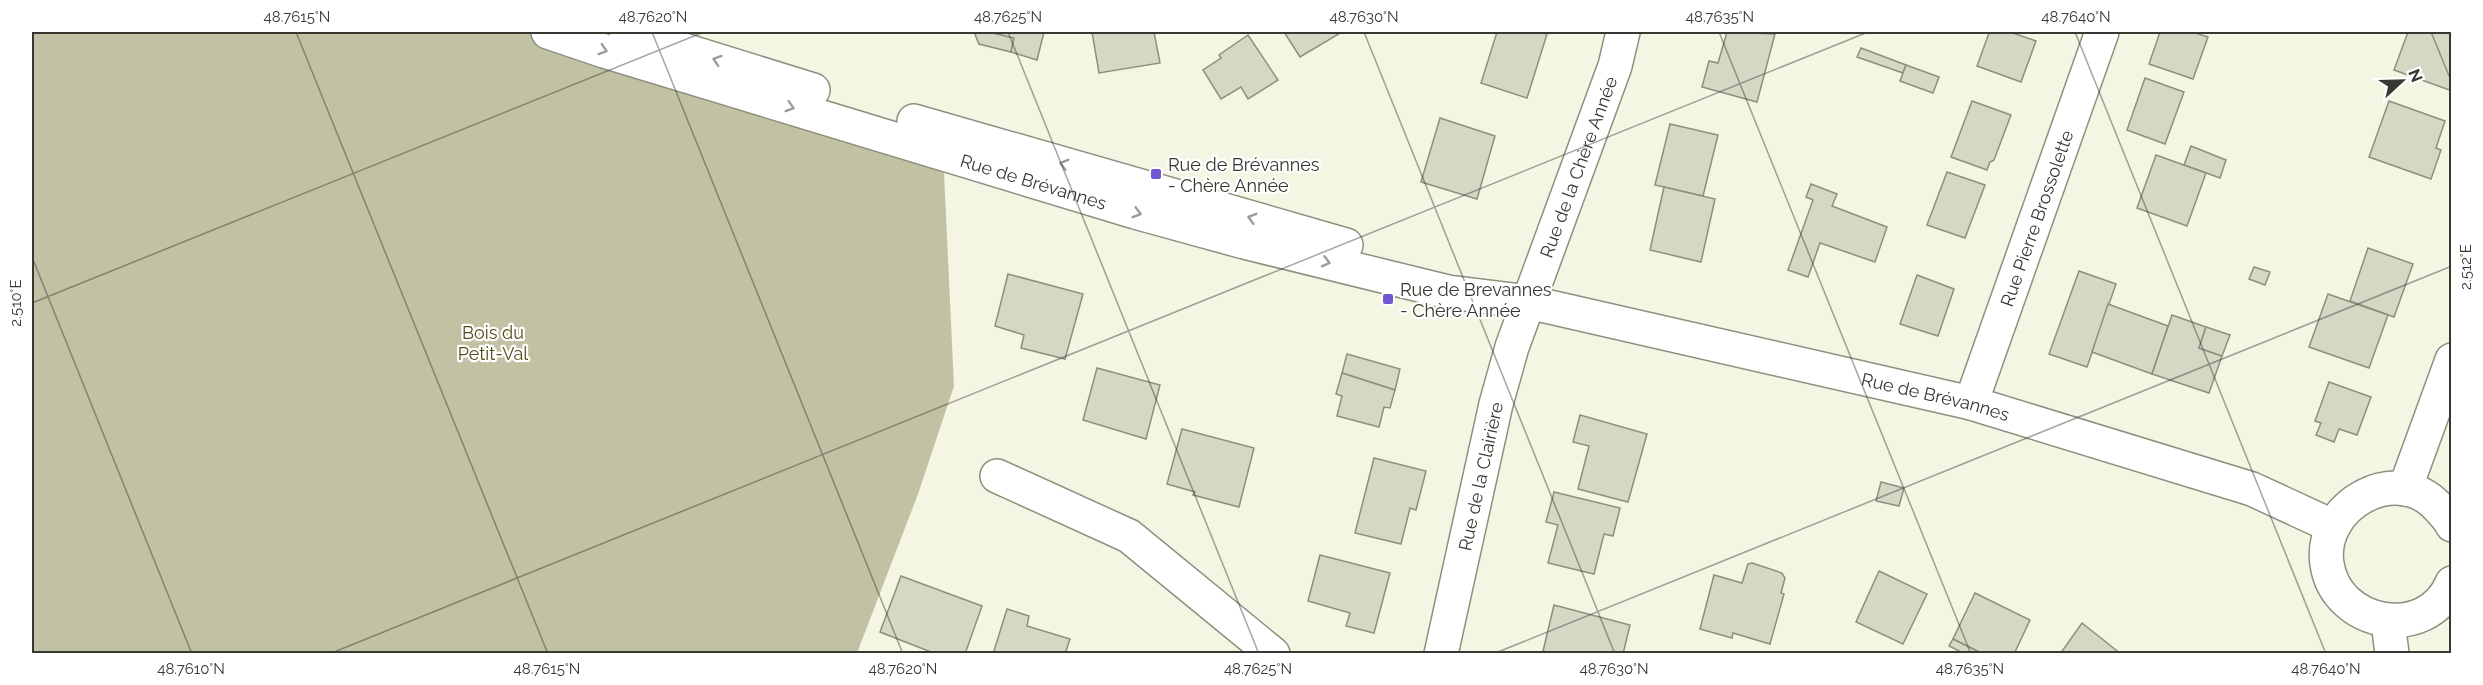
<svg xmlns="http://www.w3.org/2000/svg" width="2483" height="685" font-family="Raleway,sans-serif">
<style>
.green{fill:#c1c1a4}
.building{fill:#d6d7c4;stroke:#8f8f7e;stroke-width:1.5}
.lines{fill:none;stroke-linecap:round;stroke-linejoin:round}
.minor-casing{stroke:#8e8f7e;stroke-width:36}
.tertiary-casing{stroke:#8e8f7e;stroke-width:36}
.minor{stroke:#fff;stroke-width:33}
.tertiary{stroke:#fff;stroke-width:33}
.oneway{stroke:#9b9c98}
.ticks{fill:none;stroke:#373830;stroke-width:1.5;stroke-opacity:0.45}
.poi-dot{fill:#7158d2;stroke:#fff;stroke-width:2}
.labels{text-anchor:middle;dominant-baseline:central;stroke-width:4.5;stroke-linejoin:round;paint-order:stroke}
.poi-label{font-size:18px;fill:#373830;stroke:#fff;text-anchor:start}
.street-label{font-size:18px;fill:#373830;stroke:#fff}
.park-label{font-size:18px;fill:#504f18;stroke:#fff}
.neatline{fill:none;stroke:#373830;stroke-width:2}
.ticks-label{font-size:15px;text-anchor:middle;fill:#373830}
</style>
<rect width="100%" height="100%" fill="#f4f5e2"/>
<path class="green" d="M 32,32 L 552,32 L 943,153 L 954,386 L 918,494 L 857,653 L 32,653 Z"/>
<g class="building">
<path d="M 974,32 L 989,32 L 1014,38 L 1011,52 L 979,44 Z"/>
<path d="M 989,32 L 1044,32 L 1037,60 L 1011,52 L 1014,38 Z"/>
<path d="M 1092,32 L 1154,32 L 1160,63 L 1099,73 Z"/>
<path d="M 1284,32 L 1342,32 L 1300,57 Z"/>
<path d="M 1497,32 L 1537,32 L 1547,34 L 1527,98 L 1481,83 Z"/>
<path d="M 1727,32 L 1775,34 L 1757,102 L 1702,87 L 1709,61 L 1718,63 Z"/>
<path d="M 1984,32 L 2010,32 L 2036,41 L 2021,82 L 1977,66 L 1989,33 Z"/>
<path d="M 2160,32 L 2192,32 L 2208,37 L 2193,79 L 2149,64 Z"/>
<path d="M 2408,32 L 2452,32 L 2452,91 L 2394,70 Z"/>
<path d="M 1248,35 L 1278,80 L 1248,99 L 1241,87 L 1221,99 L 1203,70 L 1221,58 L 1219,55 Z"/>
<path d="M 1861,48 L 1906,65 L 1903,73 L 1857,57 Z"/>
<path d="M 1906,65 L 1939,77 L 1933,93 L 1900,81 Z"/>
<path d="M 2145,78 L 2184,92 L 2165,144 L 2127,130 Z"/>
<path d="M 1972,101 L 2011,115 L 1994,160 L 1990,162 L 1987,170 L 1951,157 Z"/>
<path d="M 2389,101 L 2445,121 L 2436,148 L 2441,150 L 2431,179 L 2369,157 Z"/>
<path d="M 1440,118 L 1495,136 L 1477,199 L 1421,182 Z"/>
<path d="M 1670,124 L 1718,135 L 1703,196 L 1655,185 Z"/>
<path d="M 2191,146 L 2226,160 L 2220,178 L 2184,165 Z"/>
<path d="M 2156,155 L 2206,173 L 2187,226 L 2137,208 Z"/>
<path d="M 1947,172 L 1985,185 L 1965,238 L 1927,225 Z"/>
<path d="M 1811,184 L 1837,194 L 1832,206 L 1887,227 L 1875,262 L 1820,243 L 1808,277 L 1788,270 L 1813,200 L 1806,197 Z"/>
<path d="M 1664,187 L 1715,199 L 1701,262 L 1650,250 Z"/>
<path d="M 2368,248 L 2413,264 L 2394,317 L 2350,301 Z"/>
<path d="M 2254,267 L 2270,272 L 2265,285 L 2249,279 Z"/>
<path d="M 2079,271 L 2116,284 L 2087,367 L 2049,354 Z"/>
<path d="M 1008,274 L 1083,294 L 1065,359 L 1021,348 L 1024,335 L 995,326 Z"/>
<path d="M 1917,275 L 1954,289 L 1938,336 L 1900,324 Z"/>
<path d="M 2328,294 L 2388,315 L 2369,368 L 2309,347 Z"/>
<path d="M 2108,304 L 2168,326 L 2152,374 L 2092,352 Z"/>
<path d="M 2172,315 L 2206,327 L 2199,348 L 2222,356 L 2209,393 L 2152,374 Z"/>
<path d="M 2206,327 L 2230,335 L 2222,356 L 2199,348 Z"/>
<path d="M 1347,354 L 1400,369 L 1395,390 L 1342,373 Z"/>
<path d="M 1097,368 L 1160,385 L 1146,439 L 1083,420 Z"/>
<path d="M 1342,373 L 1395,390 L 1390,408 L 1384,407 L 1379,427 L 1337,416 L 1342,396 L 1336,394 Z"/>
<path d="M 2329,382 L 2371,397 L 2357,435 L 2339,429 L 2334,442 L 2316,435 L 2321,423 L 2315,421 Z"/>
<path d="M 1580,415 L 1647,434 L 1628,502 L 1578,489 L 1589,446 L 1573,442 Z"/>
<path d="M 1182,429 L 1254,448 L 1239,507 L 1193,495 L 1195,492 L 1167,484 Z"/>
<path d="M 1374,458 L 1426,471 L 1416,510 L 1410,508 L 1401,544 L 1355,533 Z"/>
<path d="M 1881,482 L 1904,488 L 1899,506 L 1876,501 Z"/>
<path d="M 1554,492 L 1620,508 L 1613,536 L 1604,534 L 1594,574 L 1548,563 L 1558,525 L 1546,522 Z"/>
<path d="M 1320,555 L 1390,573 L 1374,633 L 1346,626 L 1350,613 L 1308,601 Z"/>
<path d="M 1752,563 L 1782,573 L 1785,578 L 1781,593 L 1784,594 L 1770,644 L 1733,633 L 1732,638 L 1700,629 L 1714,575 L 1742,583 L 1748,564 Z"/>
<path d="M 1879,571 L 1927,594 L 1903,644 L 1856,622 Z"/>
<path d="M 901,576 L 982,606 L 965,654 L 936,654 L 880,632 Z"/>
<path d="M 1975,593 L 2030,620 L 2014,654 L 1983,654 L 1953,639 Z"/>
<path d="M 1554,605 L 1630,625 L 1623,654 L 1553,654 L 1543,651 Z"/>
<path d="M 1007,609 L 1029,616 L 1027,626 L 1070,639 L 1065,654 L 993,654 Z"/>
<path d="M 2082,623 L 2121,654 L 2060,654 Z"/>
<path d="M 1953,639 L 1983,654 L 1965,654 L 1949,646 Z"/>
</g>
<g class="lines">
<g class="minor-casing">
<g id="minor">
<path id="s1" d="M 1971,403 L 2102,32"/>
<path d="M 997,476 L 1129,536 L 1273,654"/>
<path d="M 2388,621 L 2392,654"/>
<path id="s2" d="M 1441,654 L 1496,404 L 1512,347 L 1615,66 L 1623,32"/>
</g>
</g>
<g class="tertiary-casing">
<g id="tertiary">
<path id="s3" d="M 548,32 L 604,51 L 1135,212 L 1244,242 L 1448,292 L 1528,302 L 1971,403 L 2252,489 L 2332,526"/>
<path d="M 626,32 L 813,90"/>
<path d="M 914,121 L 1346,245"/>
<path d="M 2405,489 L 2452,360"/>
<path d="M 2452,525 C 2449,518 2443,513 2438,507 C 2396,461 2318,506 2327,564 C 2336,626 2427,643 2452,583"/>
</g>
</g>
<use href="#minor" class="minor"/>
<use href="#tertiary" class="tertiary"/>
</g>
<defs><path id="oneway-chevron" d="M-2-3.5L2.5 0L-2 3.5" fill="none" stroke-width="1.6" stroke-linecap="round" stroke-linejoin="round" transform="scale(1.5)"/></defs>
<g class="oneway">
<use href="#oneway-chevron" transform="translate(603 50) rotate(18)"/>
<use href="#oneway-chevron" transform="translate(717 60) rotate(-162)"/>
<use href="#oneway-chevron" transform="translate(790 107) rotate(17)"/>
<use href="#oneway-chevron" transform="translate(1064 164) rotate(-164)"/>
<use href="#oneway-chevron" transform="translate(1137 213) rotate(16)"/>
<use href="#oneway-chevron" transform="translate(1252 218) rotate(-164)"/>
<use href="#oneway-chevron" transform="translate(1326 262) rotate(14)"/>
</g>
<path class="ticks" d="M 296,32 L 548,654M 652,32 L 903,654M 1008,32 L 1259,654M 1364,32 L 1615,654M 1719,32 L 1971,654M 2075,32 L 2326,654M 2431,32 L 2452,83M 32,257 L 192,654M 32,303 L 704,32M 329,654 L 1868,32M 1493,654 L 2452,266"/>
<g class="poi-dot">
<rect x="1150" y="168" width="12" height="12" rx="3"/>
<rect x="1382" y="293" width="12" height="12" rx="3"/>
</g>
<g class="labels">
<g class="poi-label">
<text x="1168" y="164">Rue de Brévannes<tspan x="1168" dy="21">- Chère Année</tspan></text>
<text x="1400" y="289">Rue de Brevannes<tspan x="1400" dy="21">- Chère Année</tspan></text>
</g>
<g class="street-label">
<text stroke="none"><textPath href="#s2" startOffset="507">Rue de la Chère Année</textPath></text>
<text stroke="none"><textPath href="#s3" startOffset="508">Rue de Brévannes</textPath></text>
<text stroke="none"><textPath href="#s1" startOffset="196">Rue Pierre Brossolette</textPath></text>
<text stroke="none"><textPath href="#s3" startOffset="1436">Rue de Brévannes</textPath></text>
<text stroke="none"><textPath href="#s2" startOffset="182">Rue de la Clairière</textPath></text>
</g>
<g class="park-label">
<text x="493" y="332">Bois du<tspan x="493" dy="21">Petit-Val</tspan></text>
</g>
</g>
<rect width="2483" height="685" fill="none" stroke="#ffffff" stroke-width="66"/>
<g transform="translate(2402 81) rotate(68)" stroke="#ffffff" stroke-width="4.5" paint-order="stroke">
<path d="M0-4.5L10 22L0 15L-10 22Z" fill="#373830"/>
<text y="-9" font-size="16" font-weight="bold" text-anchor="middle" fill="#373830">N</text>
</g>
<rect x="33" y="33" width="2417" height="619" class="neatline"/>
<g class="ticks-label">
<text x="297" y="22">48.7615°N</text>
<text x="653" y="22">48.7620°N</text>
<text x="1008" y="22">48.7625°N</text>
<text x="1364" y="22">48.7630°N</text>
<text x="1720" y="22">48.7635°N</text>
<text x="2076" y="22">48.7640°N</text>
<text transform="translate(2466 267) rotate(-90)" y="5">2.512°E</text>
<text transform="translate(16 303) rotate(-90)" y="5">2.510°E</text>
<text x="191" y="674">48.7610°N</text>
<text x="547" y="674">48.7615°N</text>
<text x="903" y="674">48.7620°N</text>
<text x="1258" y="674">48.7625°N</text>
<text x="1614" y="674">48.7630°N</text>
<text x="1970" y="674">48.7635°N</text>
<text x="2326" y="674">48.7640°N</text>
</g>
</svg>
